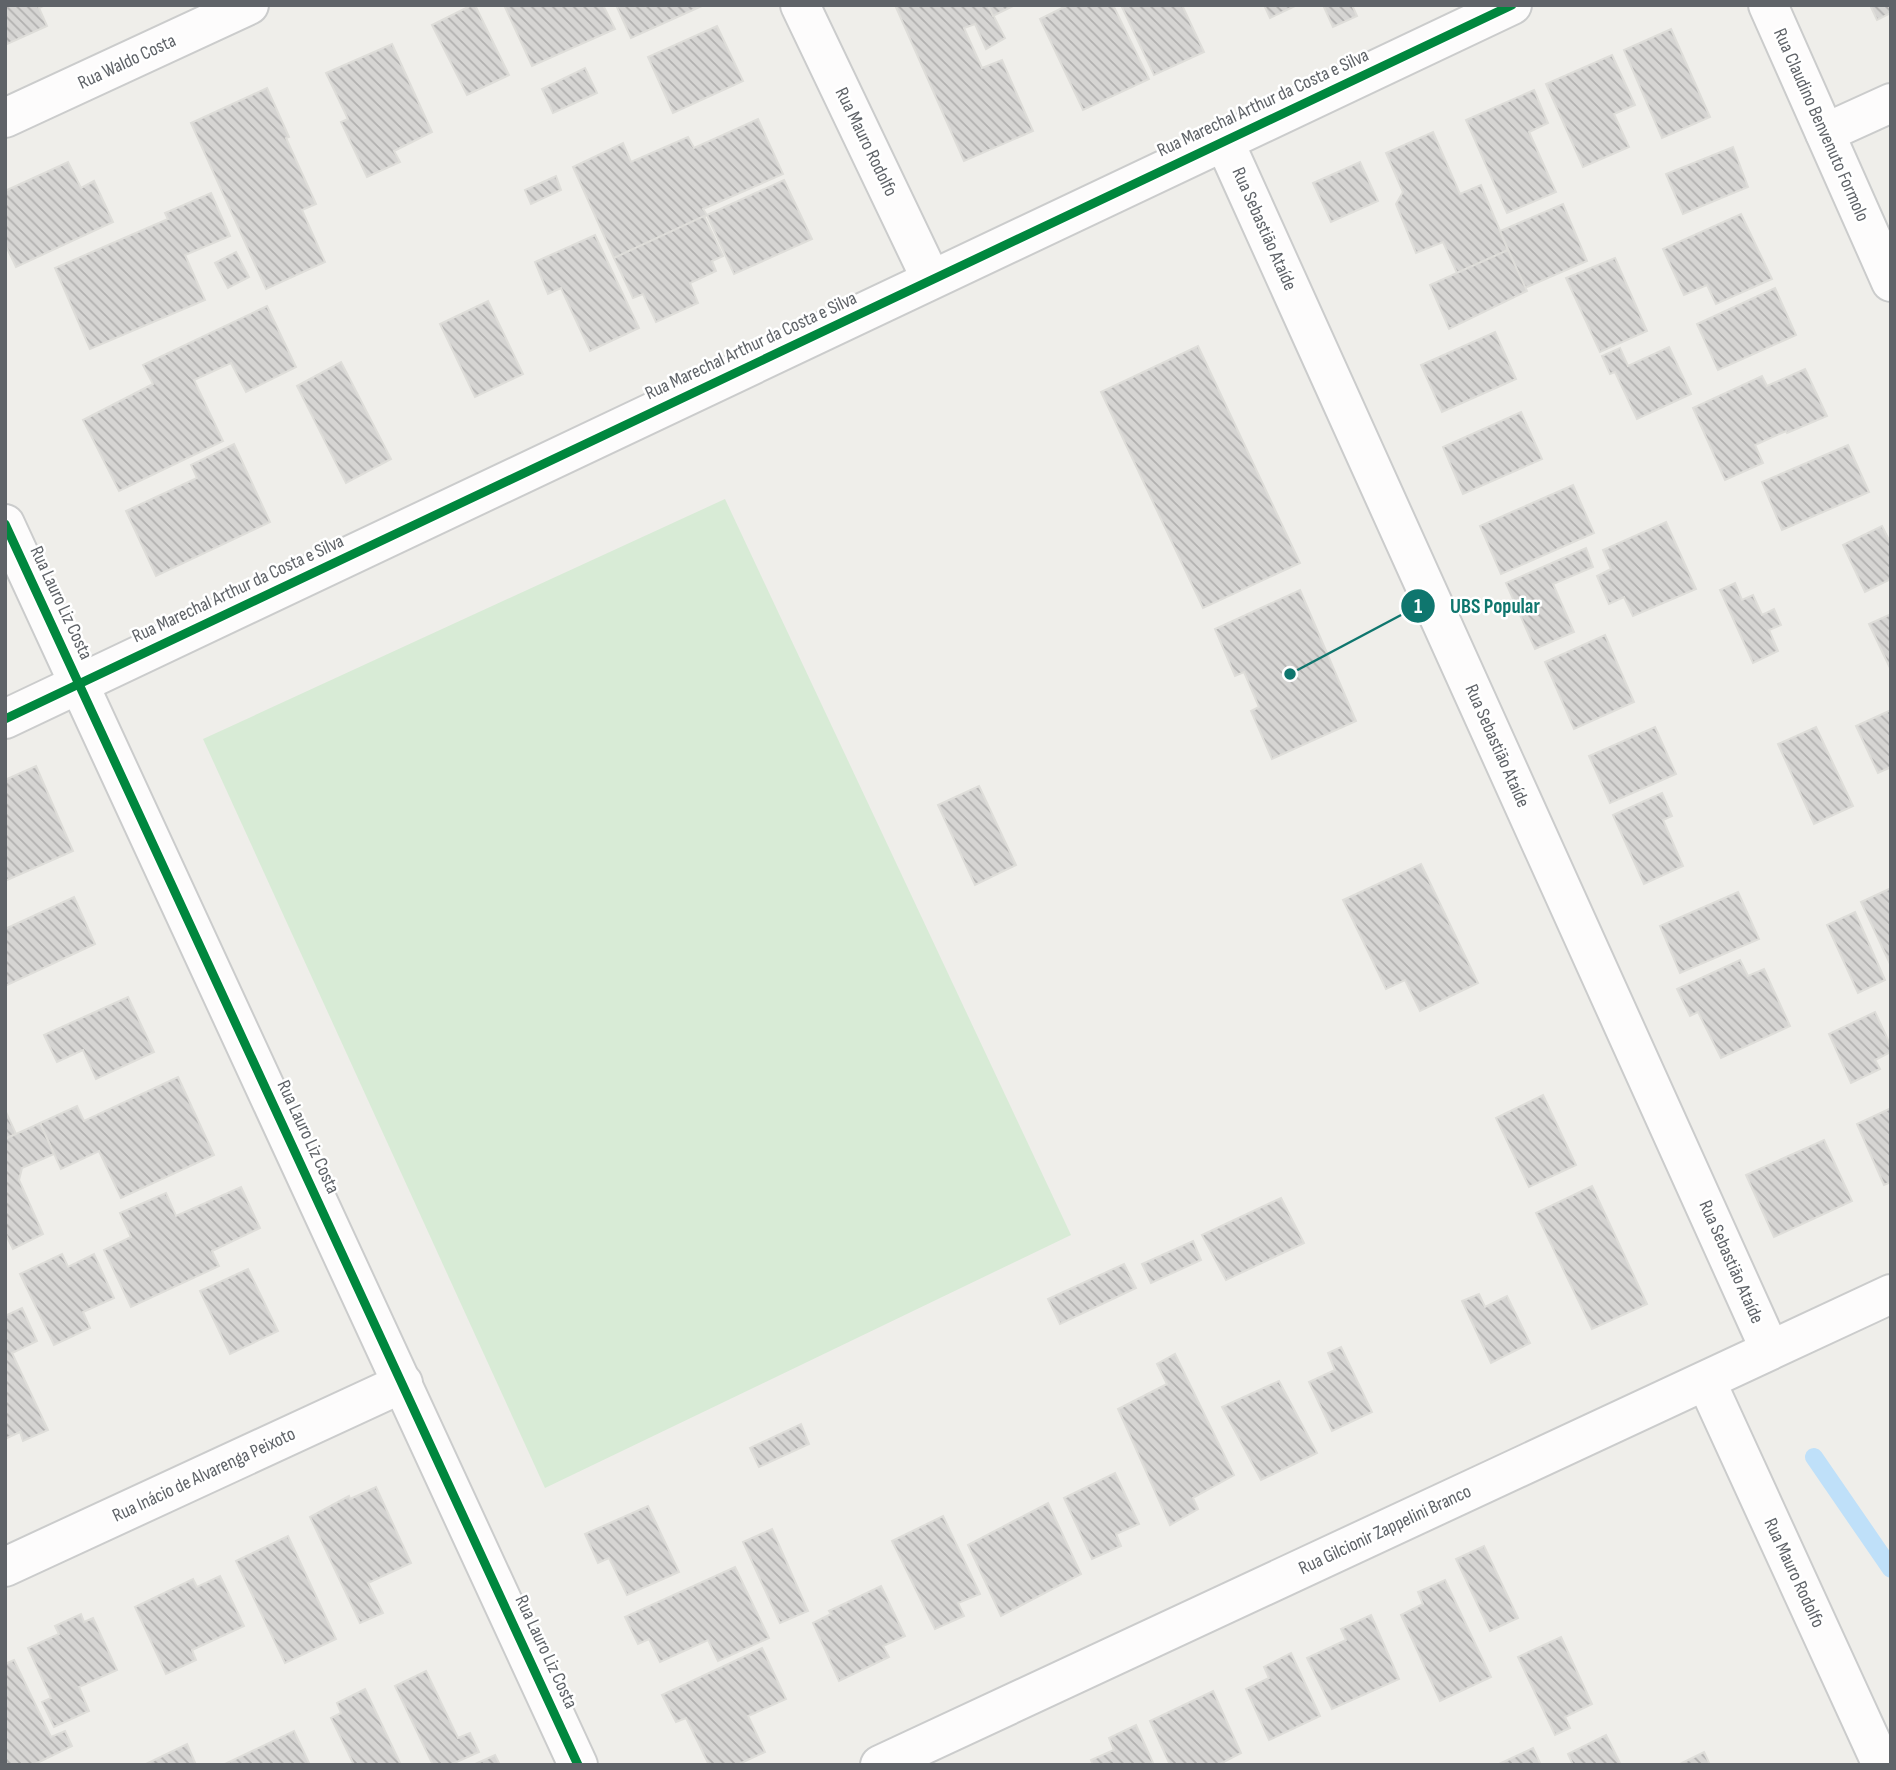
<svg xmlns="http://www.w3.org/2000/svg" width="1896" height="1770" font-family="'Sofia Sans Condensed',sans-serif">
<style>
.grass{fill:#d8ebd6}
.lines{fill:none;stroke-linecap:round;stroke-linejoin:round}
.stream{stroke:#bfe0f9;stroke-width:18}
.building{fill:url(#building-back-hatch);stroke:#deddd9;stroke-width:2}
.street-casing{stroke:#cbcccc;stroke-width:42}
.street{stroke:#fdfcfc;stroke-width:38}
.cycleway-casing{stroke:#fff;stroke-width:13}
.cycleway{stroke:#00873e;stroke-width:9}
.labels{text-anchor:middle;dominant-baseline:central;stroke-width:5;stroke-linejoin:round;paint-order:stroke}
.street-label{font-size:19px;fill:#5f6368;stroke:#fff}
.leader{fill:none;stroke:#0f766e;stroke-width:2.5}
.callout-dot{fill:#0f766e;stroke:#fff;stroke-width:2.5}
.mark-label{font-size:21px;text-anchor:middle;font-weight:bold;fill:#fff}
.callout-label{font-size:21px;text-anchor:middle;font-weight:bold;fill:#0f766e;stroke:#fff;stroke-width:5;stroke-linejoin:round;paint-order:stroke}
</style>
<defs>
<pattern id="building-back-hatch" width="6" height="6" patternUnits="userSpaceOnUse" patternTransform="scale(1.75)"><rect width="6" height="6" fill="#d6d5d3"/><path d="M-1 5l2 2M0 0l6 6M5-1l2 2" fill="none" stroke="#b1b0af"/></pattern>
</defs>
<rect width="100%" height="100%" fill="#efeeea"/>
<path class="grass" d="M 725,499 L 1071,1235 L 545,1488 L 203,739 Z"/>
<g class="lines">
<path class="stream" d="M 1814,1457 L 1891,1569"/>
</g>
<g class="building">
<path d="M 5,5 L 45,5 L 39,8 L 47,26 L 5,45 Z"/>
<path d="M 472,5 L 475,5 L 509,75 L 467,95 L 432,25 Z"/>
<path d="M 504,5 L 603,5 L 615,29 L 532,66 Z"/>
<path d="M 616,5 L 704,5 L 631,38 Z"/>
<path d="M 895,5 L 988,5 L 1005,38 L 986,49 L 975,24 L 964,28 L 982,68 L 1002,60 L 1033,131 L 964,161 Z"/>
<path d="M 988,5 L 1015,5 L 993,16 Z"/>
<path d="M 1068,5 L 1113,5 L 1149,79 L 1083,110 L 1040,19 Z"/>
<path d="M 1121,5 L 1182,5 L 1204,52 L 1154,75 Z"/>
<path d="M 1264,5 L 1297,5 L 1270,18 Z"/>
<path d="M 1323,5 L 1352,5 L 1357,16 L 1333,27 Z"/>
<path d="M 1870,5 L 1891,5 L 1891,13 L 1877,20 Z"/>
<path d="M 717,26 L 743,81 L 673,113 L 648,57 Z"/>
<path d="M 1671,29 L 1710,117 L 1662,138 L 1624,50 Z"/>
<path d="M 392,44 L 432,132 L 394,151 L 400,162 L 367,177 L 341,122 L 348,119 L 326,73 Z"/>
<path d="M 1612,55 L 1635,105 L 1614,114 L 1629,147 L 1583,167 L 1546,84 Z"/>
<path d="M 585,68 L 597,93 L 553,113 L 542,89 Z"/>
<path d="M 267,88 L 289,137 L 286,138 L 316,204 L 302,210 L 325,262 L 266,289 L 191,123 Z"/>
<path d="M 1534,90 L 1548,123 L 1529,132 L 1556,192 L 1507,213 L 1466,120 Z"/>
<path d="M 758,119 L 783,174 L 703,209 L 707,215 L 614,258 L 573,167 L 623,143 L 631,162 L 688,137 L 694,148 Z"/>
<path d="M 1433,132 L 1460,194 L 1481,185 L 1508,250 L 1457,273 L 1443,242 L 1416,253 L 1396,204 L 1403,192 L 1386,153 Z"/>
<path d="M 1733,147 L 1748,187 L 1683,214 L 1666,174 Z"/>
<path d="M 68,162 L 81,188 L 94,181 L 113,222 L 16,267 L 5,244 L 5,191 Z"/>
<path d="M 1360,162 L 1378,201 L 1331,222 L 1313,183 Z"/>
<path d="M 556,176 L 561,190 L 531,204 L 525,190 Z"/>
<path d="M 784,180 L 812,239 L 734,274 L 707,215 Z"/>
<path d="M 211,193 L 230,236 L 185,255 L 205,300 L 90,349 L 55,268 L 168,219 L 165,213 Z"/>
<path d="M 1563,204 L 1587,261 L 1525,288 L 1500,231 Z"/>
<path d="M 1741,214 L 1772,279 L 1716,304 L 1707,285 L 1684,295 L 1663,249 Z"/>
<path d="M 704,216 L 723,256 L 712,261 L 716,271 L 690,283 L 698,303 L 656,322 L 643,294 L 633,298 L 614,258 Z"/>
<path d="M 595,235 L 639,328 L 590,351 L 561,288 L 548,294 L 535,262 Z"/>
<path d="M 1508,250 L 1527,291 L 1449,329 L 1430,285 Z"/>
<path d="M 236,252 L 249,277 L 228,288 L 215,263 Z"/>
<path d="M 1615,258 L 1647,331 L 1600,352 L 1566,278 Z"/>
<path d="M 1775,288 L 1796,335 L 1718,370 L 1697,324 Z"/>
<path d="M 488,301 L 523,374 L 475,397 L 440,324 Z"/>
<path d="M 267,306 L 296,367 L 246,392 L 231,363 L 194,380 L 223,441 L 119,491 L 83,420 L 153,384 L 143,365 Z"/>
<path d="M 1495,332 L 1516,379 L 1442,412 L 1421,365 Z"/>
<path d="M 1198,346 L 1300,563 L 1203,608 L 1101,392 Z"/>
<path d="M 1669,347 L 1691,394 L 1637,419 L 1615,372 L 1610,374 L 1602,356 L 1620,348 L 1628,366 Z"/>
<path d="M 341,362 L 391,459 L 346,483 L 297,386 Z"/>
<path d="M 1805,369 L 1827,416 L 1787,433 L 1786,431 L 1755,445 L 1763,463 L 1725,480 L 1693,408 L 1762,376 L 1767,386 Z"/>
<path d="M 1521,412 L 1542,459 L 1463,494 L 1443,447 Z"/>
<path d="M 234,444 L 270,522 L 156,576 L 126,511 L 197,478 L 191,465 Z"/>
<path d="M 1848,445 L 1869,492 L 1782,530 L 1762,482 Z"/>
<path d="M 1573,485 L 1594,533 L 1501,574 L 1480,526 Z"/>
<path d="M 1666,522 L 1696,589 L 1633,616 L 1624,597 L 1609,604 L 1597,576 L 1611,569 L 1603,550 Z"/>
<path d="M 1882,526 L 1891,544 L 1891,579 L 1865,592 L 1843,545 Z"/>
<path d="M 1586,548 L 1593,567 L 1553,584 L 1574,632 L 1535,649 L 1506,583 Z"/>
<path d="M 1735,583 L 1742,600 L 1753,595 L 1762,615 L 1774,609 L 1781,625 L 1769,630 L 1778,651 L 1753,663 L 1720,590 Z"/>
<path d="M 1300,590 L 1356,721 L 1272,759 L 1251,711 L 1259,707 L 1244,672 L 1235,676 L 1215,629 Z"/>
<path d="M 1891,614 L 1891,670 L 1869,624 Z"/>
<path d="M 1605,635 L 1634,702 L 1574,729 L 1545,662 Z"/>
<path d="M 1891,710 L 1891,767 L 1878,773 L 1856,726 Z"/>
<path d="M 1655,727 L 1676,774 L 1610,803 L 1589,756 Z"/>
<path d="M 1816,727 L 1853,806 L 1814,824 L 1778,744 Z"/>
<path d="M 36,766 L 73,851 L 5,881 L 5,780 Z"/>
<path d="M 979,786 L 1016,865 L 975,885 L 938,805 Z"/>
<path d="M 1662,793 L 1672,816 L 1663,820 L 1683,866 L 1644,884 L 1613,815 Z"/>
<path d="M 1421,864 L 1478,983 L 1420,1011 L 1405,980 L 1386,989 L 1343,900 Z"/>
<path d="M 1891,888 L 1891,966 L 1861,902 Z"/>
<path d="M 1738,892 L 1759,939 L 1680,973 L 1660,926 Z"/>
<path d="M 74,897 L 95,944 L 5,986 L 5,929 Z"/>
<path d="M 1855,912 L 1885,980 L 1858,993 L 1827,925 Z"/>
<path d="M 1740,960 L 1748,976 L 1764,969 L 1790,1026 L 1721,1058 L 1698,1012 L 1690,1016 L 1677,989 Z"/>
<path d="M 128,997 L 154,1052 L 96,1079 L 83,1050 L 57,1062 L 44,1035 Z"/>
<path d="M 1875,1012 L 1891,1046 L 1891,1052 L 1875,1060 L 1880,1069 L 1851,1083 L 1829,1034 Z"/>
<path d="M 178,1077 L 214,1155 L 121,1198 L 99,1151 L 61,1169 L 40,1123 L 77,1106 L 84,1121 Z"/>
<path d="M 1543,1095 L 1576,1165 L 1529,1187 L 1496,1118 Z"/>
<path d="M 1891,1108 L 1891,1182 L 1884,1185 L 1857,1124 Z"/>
<path d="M 5,1110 L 16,1134 L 5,1139 Z"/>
<path d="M 40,1123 L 54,1154 L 22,1168 L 19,1180 L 43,1234 L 13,1249 L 5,1233 L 5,1139 Z"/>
<path d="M 1824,1140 L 1852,1201 L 1774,1237 L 1746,1175 Z"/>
<path d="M 1592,1186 L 1647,1304 L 1592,1329 L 1536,1213 Z"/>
<path d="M 241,1187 L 260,1228 L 212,1251 L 219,1266 L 131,1307 L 104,1250 L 131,1237 L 120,1213 L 166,1193 L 176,1216 Z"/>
<path d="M 1281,1198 L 1304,1243 L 1226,1280 L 1202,1235 Z"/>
<path d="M 1193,1241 L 1201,1260 L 1151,1283 L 1142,1264 Z"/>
<path d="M 62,1254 L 68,1267 L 94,1254 L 114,1298 L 83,1312 L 90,1328 L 54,1345 L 20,1274 Z"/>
<path d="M 1124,1264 L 1136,1288 L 1060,1324 L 1048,1299 Z"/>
<path d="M 248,1269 L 278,1331 L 230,1354 L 200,1291 Z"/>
<path d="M 1479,1294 L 1485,1307 L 1507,1296 L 1530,1343 L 1491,1363 L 1462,1301 Z"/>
<path d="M 22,1308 L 37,1341 L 12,1353 L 48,1430 L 23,1441 L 20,1432 L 5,1439 L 5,1316 Z"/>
<path d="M 1341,1347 L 1372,1412 L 1332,1431 L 1309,1382 L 1335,1370 L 1328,1353 Z"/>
<path d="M 1175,1354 L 1234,1475 L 1193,1498 L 1198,1509 L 1170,1525 L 1118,1409 L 1167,1384 L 1157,1364 Z"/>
<path d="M 1279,1381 L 1317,1453 L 1261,1480 L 1222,1407 Z"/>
<path d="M 801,1424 L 809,1444 L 759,1467 L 750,1448 Z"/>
<path d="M 1115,1473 L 1139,1524 L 1116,1534 L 1121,1546 L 1092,1559 L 1064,1498 Z"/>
<path d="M 376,1487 L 411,1563 L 368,1583 L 383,1613 L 360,1623 L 310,1517 L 349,1496 L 350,1499 Z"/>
<path d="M 1048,1503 L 1081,1574 L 1001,1616 L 968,1545 Z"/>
<path d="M 648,1506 L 679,1572 L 627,1595 L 609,1558 L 598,1563 L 585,1534 Z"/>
<path d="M 943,1516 L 980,1594 L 958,1603 L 964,1616 L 935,1629 L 892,1541 Z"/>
<path d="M 772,1529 L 808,1611 L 780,1623 L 743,1542 Z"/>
<path d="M 288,1536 L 336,1639 L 285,1663 L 236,1561 Z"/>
<path d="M 1484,1546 L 1518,1618 L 1490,1631 L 1456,1559 Z"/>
<path d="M 735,1567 L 769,1638 L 718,1661 L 708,1640 L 660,1662 L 649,1639 L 638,1644 L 625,1617 Z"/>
<path d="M 220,1576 L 244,1626 L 192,1650 L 196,1660 L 166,1674 L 135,1607 L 193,1579 L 197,1587 Z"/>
<path d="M 1445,1580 L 1491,1677 L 1440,1701 L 1401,1615 L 1423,1604 L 1418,1592 Z"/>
<path d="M 881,1586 L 905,1636 L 883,1646 L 889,1657 L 839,1681 L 813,1623 L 831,1614 L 829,1611 Z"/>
<path d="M 81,1614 L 84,1622 L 93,1618 L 117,1670 L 79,1687 L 89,1711 L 54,1727 L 42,1702 L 51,1698 L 28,1648 L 59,1634 L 55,1626 Z"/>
<path d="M 1371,1615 L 1399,1679 L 1332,1709 L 1307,1658 L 1346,1640 L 1341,1629 Z"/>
<path d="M 1561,1637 L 1592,1704 L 1565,1717 L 1570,1728 L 1555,1735 L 1518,1657 Z"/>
<path d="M 762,1648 L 786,1699 L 748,1716 L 765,1752 L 737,1765 L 709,1765 L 686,1718 L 676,1722 L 662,1695 Z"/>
<path d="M 1291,1653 L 1320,1716 L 1269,1740 L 1246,1689 L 1269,1678 L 1264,1667 Z"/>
<path d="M 14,1660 L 51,1737 L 65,1731 L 72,1746 L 33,1765 L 5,1765 L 5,1664 Z"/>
<path d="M 426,1671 L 458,1738 L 470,1733 L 479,1752 L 450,1765 L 433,1765 L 395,1686 Z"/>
<path d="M 365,1689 L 401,1765 L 354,1765 L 331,1718 L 341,1713 L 337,1703 Z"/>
<path d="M 1213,1691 L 1241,1753 L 1218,1765 L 1170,1765 L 1150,1721 Z"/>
<path d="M 1136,1725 L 1154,1765 L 1093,1765 L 1091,1760 L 1114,1750 L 1109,1738 Z"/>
<path d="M 294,1731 L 310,1765 L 223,1765 Z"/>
<path d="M 1606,1735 L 1621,1765 L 1573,1765 L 1568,1754 Z"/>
<path d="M 187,1744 L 196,1765 L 144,1765 Z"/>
<path d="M 1533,1748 L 1541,1765 L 1497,1765 Z"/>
<path d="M 1704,1752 L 1710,1765 L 1678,1765 Z"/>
<path d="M 495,1755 L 500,1765 L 473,1765 Z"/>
</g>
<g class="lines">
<g class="street-casing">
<g id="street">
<path d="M 800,5 L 931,279"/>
<path d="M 1768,5 L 1891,282"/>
<path d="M 5,118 L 249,5"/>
<path d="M 1825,133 L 1891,103"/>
<path d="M 1224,141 L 1770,1350"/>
<path d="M 5,524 L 578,1765"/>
<path d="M 5,719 L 1512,5"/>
<path d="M 1706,1381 L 1882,1765"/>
<path d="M 5,1567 L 403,1383"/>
<path d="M 880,1765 L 1891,1294"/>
</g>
</g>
<use href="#street" class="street"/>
<g class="cycleway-casing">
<g id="cycleway">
<path d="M 5,524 L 578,1765"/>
<path d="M 5,719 L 1512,5"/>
</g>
</g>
<use href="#cycleway" class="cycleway"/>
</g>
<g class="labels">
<g class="street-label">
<text transform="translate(127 62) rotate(-25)">Rua Waldo Costa</text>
<text transform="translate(1263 103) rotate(-25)">Rua Marechal Arthur da Costa e Silva</text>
<text transform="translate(1821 125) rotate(66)">Rua Claudino Benvenuto Formolo</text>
<text transform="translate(866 142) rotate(64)">Rua Mauro Rodolfo</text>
<text transform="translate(1264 229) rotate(66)">Rua Sebastião Ataíde</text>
<text transform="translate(751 346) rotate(-25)">Rua Marechal Arthur da Costa e Silva</text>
<text transform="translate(238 589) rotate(-25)">Rua Marechal Arthur da Costa e Silva</text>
<text transform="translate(61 603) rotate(65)">Rua Lauro Liz Costa</text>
<text transform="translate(1497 746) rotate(66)">Rua Sebastião Ataíde</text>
<text transform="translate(308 1137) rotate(65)">Rua Lauro Liz Costa</text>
<text transform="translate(1731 1262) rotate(66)">Rua Sebastião Ataíde</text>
<text transform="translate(204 1475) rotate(-25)">Rua Inácio de Alvarenga Peixoto</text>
<text transform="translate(1385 1530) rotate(-25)">Rua Gilcionir Zappelini Branco</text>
<text transform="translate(1794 1573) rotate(65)">Rua Mauro Rodolfo</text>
<text transform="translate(546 1652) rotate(65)">Rua Lauro Liz Costa</text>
</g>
</g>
<path class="leader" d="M1290 674L1418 606"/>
<g class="callout-dot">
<circle cx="1290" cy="674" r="7"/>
<circle cx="1418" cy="606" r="18"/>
</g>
<g class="mark-label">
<text x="1418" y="613">1</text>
</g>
<g class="callout-label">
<text x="1495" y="613">UBS Popular</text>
</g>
<rect width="1896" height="1770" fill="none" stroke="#5f6368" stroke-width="14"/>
</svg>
